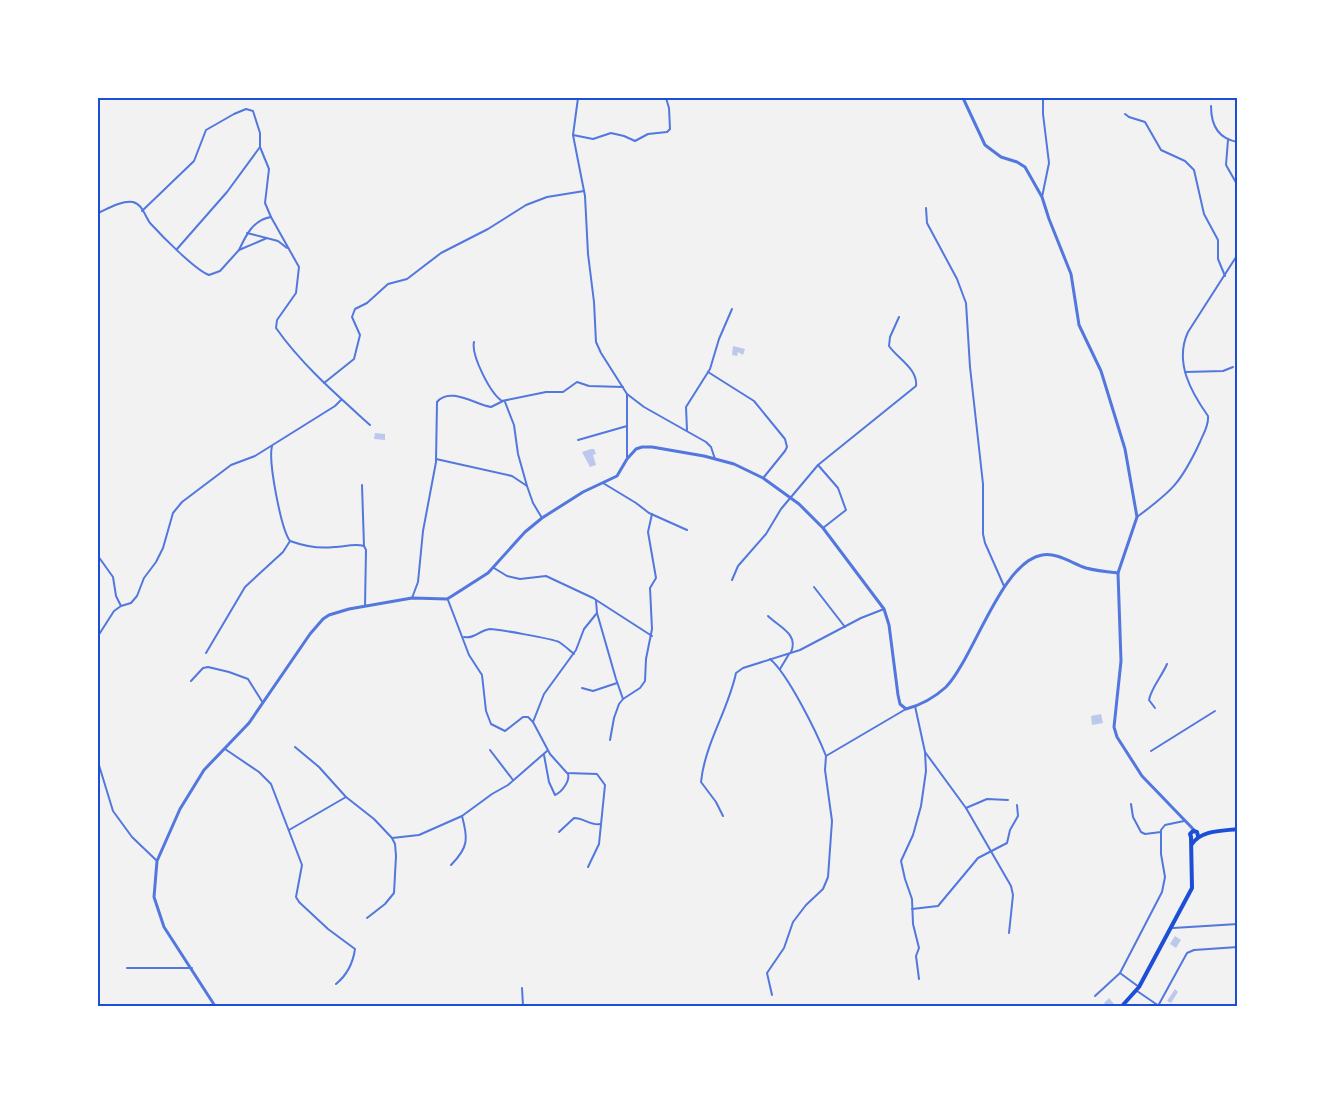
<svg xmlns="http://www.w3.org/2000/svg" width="1335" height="1104" font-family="'Exo 2',sans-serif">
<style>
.building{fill:#bdc9ec}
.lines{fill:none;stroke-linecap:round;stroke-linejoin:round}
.minor{stroke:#5277de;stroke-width:2}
.tertiary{stroke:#5277de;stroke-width:3}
.secondary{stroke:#1d4ed8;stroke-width:4}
.neatline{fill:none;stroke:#1d4ed8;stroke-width:2}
</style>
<rect width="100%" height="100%" fill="#f2f2f2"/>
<g class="building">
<path d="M 733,346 L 745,349 L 743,355 L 738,352 L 737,356 L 732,355 Z"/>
<path d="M 375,433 L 385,434 L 385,440 L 374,439 Z"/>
<path d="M 591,449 L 594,449 L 596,454 L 593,455 L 596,465 L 590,467 L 582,452 Z"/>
<path d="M 1101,714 L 1103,723 L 1092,725 L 1091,716 Z"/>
<path d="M 1175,936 L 1181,940 L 1176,948 L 1170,944 Z"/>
<path d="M 1175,989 L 1178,992 L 1171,1003 L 1167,1001 Z"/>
<path d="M 1109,998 L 1114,1004 L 1111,1006 L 1107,1006 L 1104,1003 Z"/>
</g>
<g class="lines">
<g class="minor">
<path d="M 578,98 L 573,135 L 585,196 L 588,254 L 594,302 L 596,342 L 601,353 L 627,394 L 644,407 L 706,442 L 711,447 L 715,459"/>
<path d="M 1211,106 C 1211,124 1218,139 1238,142"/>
<path d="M 1125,114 L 1129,117 L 1145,122 L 1161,150 L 1185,161 L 1194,170 L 1204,214 L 1218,240 L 1218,259 L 1225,276"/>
<path d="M 573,135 L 593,139 L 611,133 L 624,136 L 635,141 L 648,134 L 667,132 L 670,129 L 669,108 L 666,98"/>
<path d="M 1228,140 L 1226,165 L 1238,186"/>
<path d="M 1042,197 L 1049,163 L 1043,114 L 1043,98"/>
<path d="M 926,208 L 927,223 L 957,279 L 966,303 L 970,367 L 983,484 L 983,534 L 985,543 L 1004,586"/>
<path d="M 142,211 L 194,161 L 206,130 L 234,114 L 246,109 L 253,111 L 260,133 L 260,147 L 269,169 L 265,203 L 271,217 L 299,267 L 296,293 L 277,320 L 276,328 C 302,365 337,395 370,425"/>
<path d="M 98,213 C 107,209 122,200 133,202 C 142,204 145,216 150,223 C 161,235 195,270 209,275 L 220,271 L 239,250 L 267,238"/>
<path d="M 247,233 L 278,241 L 287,248"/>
<path d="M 177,249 L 227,192 L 260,147"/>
<path d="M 239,250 C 246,235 253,220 271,217"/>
<path d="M 474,342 C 471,355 490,393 502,401 L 546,392 L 563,392 L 577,382 L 589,386 L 623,387"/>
<path d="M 708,372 L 754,401 L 785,439 L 787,447 L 785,451 L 764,477"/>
<path d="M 1185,372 L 1223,371 L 1233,367"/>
<path d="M 324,383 L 354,359 L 360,335 L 352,317 L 355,309 L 367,303 L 388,284 L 407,279 L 441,253 L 488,229 L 526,205 L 547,197 L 584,191"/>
<path d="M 627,394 L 627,457"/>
<path d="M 505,402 L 514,425 L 518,454 L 527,486 L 533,503 L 542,518"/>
<path d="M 687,430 L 686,407 L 710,369 L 719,339 L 732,309"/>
<path d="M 578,440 L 627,426"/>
<path d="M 272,446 C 268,461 281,529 290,541 C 304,546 319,549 334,547 C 344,547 354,543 364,546"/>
<path d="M 436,459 L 512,476 L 527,486"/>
<path d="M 818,465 L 838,488 L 846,510 L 823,528"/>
<path d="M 603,483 L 636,503 L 649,513 L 687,530"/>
<path d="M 362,485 L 364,546 L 366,550 L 365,606"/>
<path d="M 1137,517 C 1172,491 1181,483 1200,442 C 1203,434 1209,426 1208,416 C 1191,392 1174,362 1188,332 L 1238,254"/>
<path d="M 98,556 L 113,577 L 116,596 L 121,606"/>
<path d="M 494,568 L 507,576 L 520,579 L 546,576 L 593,598 L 652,636"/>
<path d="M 732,580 L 738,566 L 766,534 L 781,509 L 818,465 L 916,386 C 918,369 898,359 889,346 L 890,337 L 899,317"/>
<path d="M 814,587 L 845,627"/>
<path d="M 412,598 L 418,582 L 423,531 L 436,462 L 437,402 C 450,386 476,405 491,407 L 503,401"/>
<path d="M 448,600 L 469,655 L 482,675 L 486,711 L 491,724 L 505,731 L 523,717 L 528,717 L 533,722 L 550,754 L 567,773 L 597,774 L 605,785 L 599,844 L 588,867"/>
<path d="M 596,601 L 597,613 L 616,679 L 623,699"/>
<path d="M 768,616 C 779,627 799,634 791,652"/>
<path d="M 98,636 L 114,611 L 121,606 L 131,603 L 137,596 L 144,578 L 156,562 L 163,548 L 173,513 L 182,502 L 231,465 L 255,456 L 335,406 L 341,400"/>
<path d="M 464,637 C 475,639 480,630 490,629 C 497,629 553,639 559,642 C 564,645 569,650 574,654"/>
<path d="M 206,653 L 245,587 L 283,552 L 290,541"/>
<path d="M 770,659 C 788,674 817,733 826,756"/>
<path d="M 780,669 L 789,654"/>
<path d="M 191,681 L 203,668 L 208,667 L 229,672 L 248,679 L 263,703"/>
<path d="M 582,688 L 593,691 L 617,683"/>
<path d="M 915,706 L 925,752 L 926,771 L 921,806 L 913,835 L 901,861 L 905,879 L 912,899 L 913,924 L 919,948 L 916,956 L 919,979"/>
<path d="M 1155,708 L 1149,700 C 1151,688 1162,676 1167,664"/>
<path d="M 533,722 L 544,694 L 576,650 L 584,629 L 597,613"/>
<path d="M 610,740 L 614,718 L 619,704 L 623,699 L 640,688 L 645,681 L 646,659 L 652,629 L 650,588 L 656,578 L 648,532 L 652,514"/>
<path d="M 295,747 L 319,767 L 346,797 L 374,819 L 392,838 L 395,844 L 396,856 L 394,893 L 385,904 L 367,918"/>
<path d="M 225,749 L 259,772 L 271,784 L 302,865 L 296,897 L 299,902 L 328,929 L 355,949 C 353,963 347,975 336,984"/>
<path d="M 490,750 L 513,780"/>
<path d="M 1151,751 L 1215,711"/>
<path d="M 925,752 L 966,808 L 1011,886 L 1013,895 L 1009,933"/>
<path d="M 544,755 L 549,782 L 555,795 C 562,792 570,781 568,774"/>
<path d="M 98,762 L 113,811 L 132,837 L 156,860"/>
<path d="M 1131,804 L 1133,817 L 1141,832 L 1145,834 L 1161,832"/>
<path d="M 966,808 L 987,799 L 1008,800"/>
<path d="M 723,816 L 716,802 L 701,782 C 705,743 728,711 736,673 L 743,668 L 800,650 L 861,618 L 884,609"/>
<path d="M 289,830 L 346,797"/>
<path d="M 559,832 L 574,818 C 584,818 591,826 600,824"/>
<path d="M 392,838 L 419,835 L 462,816 L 492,794 L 508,785 L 547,751"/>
<path d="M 451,865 C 469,847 468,838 462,816"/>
<path d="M 912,909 L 938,906 L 978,858 L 1007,843 L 1010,830 L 1018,816 L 1017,805"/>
<path d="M 1173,928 L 1238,924"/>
<path d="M 127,968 L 192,968"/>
<path d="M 1120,973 L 1139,987"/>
<path d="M 522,988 L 523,1006"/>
<path d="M 1137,991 L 1159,1006"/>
<path d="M 772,995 L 767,973 L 784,948 L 793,922 L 806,905 L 823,889 L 828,877 L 832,821 L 825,770 L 826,756 L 906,709"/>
<path d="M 1095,996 L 1120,973 L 1162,892 L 1165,877 L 1161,854 L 1161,830 L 1165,825 L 1184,821"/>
<path d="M 1158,1006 L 1187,953 L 1194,950 L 1238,947"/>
</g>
<g class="tertiary">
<path d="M 963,98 L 985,145 L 1001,157 L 1017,162 L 1025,167 L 1042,197 L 1049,219 L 1071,274 L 1079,325 L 1101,371 L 1125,449 L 1137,517 L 1118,573 L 1121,661 L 1114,727 L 1117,737 L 1142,776 L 1195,831"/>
<path d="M 215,1006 L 164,927 L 154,897 L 157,861 L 180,809 L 204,770 L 249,723 L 310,634 L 323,619 L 329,615 L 349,609 L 412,598 L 447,599 L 452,596 L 488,573 L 525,532 L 542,518 L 583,492 L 617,476 L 627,459 L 636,449 L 642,447 L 652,447 L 704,456 L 734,464 L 763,478 L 799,504 L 823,528 L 884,609 L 889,625 L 898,695 L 900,704 L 906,709 C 921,705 934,698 946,687 C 974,658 1001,562 1042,555 C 1057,552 1073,564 1086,568 C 1097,571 1108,572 1118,573"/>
</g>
<g class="secondary">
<path d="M 1191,837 L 1190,834 L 1193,831 L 1197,832 L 1198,836"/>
<path d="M 1192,844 C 1201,830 1222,831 1238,829"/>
<path d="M 1122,1006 L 1139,987 L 1192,888 L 1191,837"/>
</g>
</g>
<rect width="1335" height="1104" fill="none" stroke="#ffffff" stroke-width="198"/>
<rect x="99" y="99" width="1137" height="906" class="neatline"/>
</svg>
